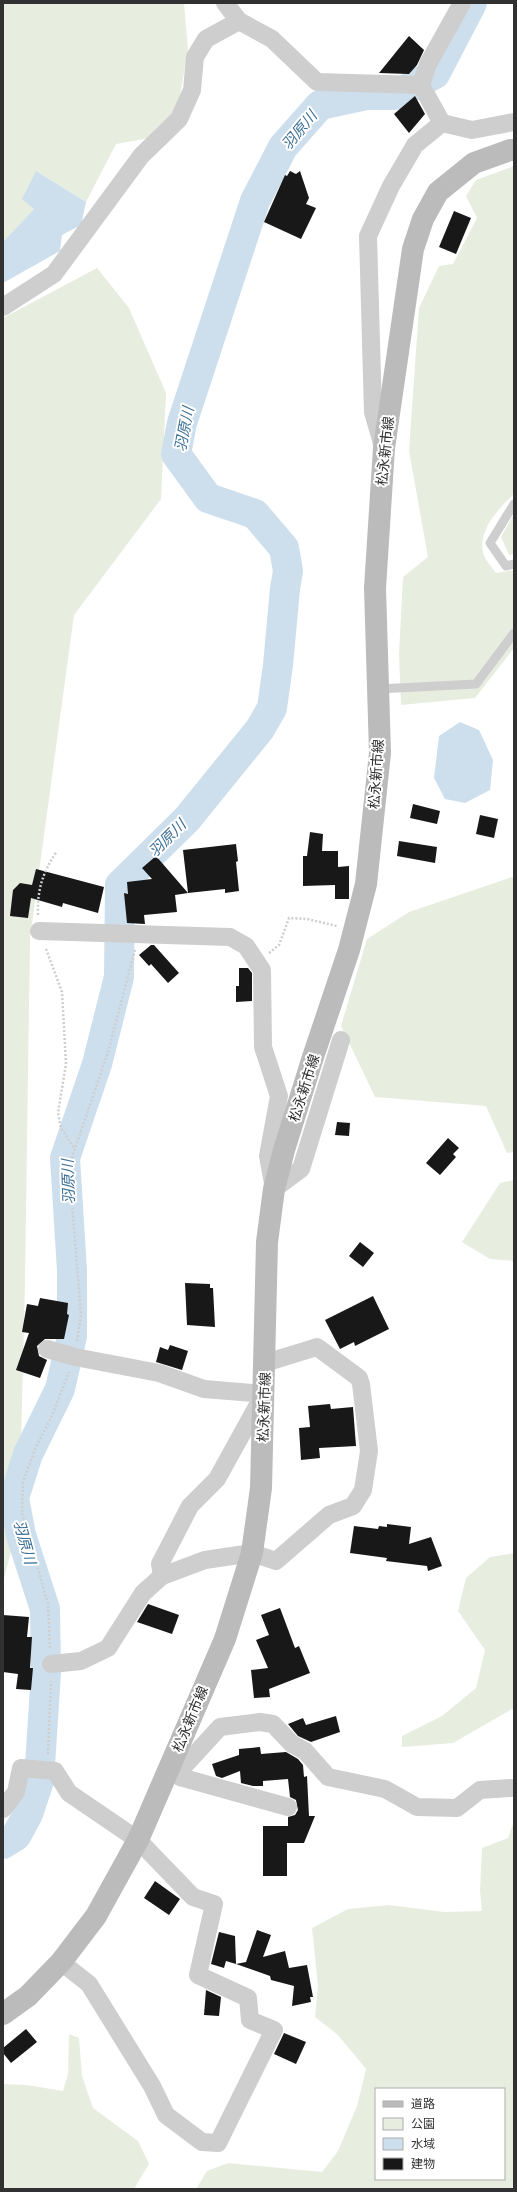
<svg xmlns="http://www.w3.org/2000/svg" width="517" height="2192" font-family="Poppins,'Noto Sans JP',sans-serif">
<style>
.green{fill:#e7eee0;fill-rule:evenodd}
.water{fill:#cddfed}
.lines{fill:none;stroke-linecap:round;stroke-linejoin:round}
.river{stroke:#cddfed;stroke-width:30}
.building{fill:#181818}
.path{stroke:#cecece;stroke-width:2.5;stroke-dasharray:2 2;stroke-linecap:butt}
.service{stroke:#cecece;stroke-width:9}
.minor{stroke:#cecece;stroke-width:18}
.secondary{stroke:#bbb;stroke-width:22}
.labels{text-anchor:middle;dominant-baseline:central;stroke-width:4;stroke-linejoin:round;paint-order:stroke}
.street-label{font-size:14px;fill:#313131;stroke:#fff}
.water-label{font-size:15px;font-style:italic;fill:#3e7095;stroke:#fff}
</style>
<rect width="100%" height="100%" fill="#fff"/>
<g class="green">
<path d="M 3,3 L 184,3 L 188,50 L 178,107 L 150,138 L 116,144 L 86,202 L 36,171 L 34,209 L 3,242 Z"/>
<path d="M 514,166 L 514,494 C 499,508 478,530 483,552 C 484,559 492,567 496,573 L 514,570 L 514,648 L 475,698 L 401,705 L 399,654 L 403,577 L 428,557 L 409,451 L 419,308 L 439,266 L 453,264 L 477,218 L 466,196 L 476,180 Z"/>
<path d="M 97,268 L 129,308 L 166,393 L 161,499 L 74,615 L 30,938 L 25,1283 L 19,1522 L 3,1582 L 3,318 Z"/>
<path d="M 514,514 L 514,554 L 509,555 L 501,537 Z"/>
<path d="M 512,877 L 514,878 L 514,1152 L 507,1153 L 486,1106 L 375,1097 L 341,1026 L 367,939 L 409,912 Z"/>
<path d="M 514,1180 L 514,1261 L 490,1259 L 462,1242 L 500,1183 Z"/>
<path d="M 514,1553 L 514,1710 L 512,1709 L 453,1743 L 402,1747 L 402,1736 L 442,1716 L 476,1688 L 485,1650 L 458,1611 L 466,1578 L 490,1557 Z"/>
<path d="M 514,1821 L 514,2189 L 196,2189 L 207,2171 L 228,2163 L 322,2172 L 338,2151 L 357,2106 L 366,2069 L 338,2035 L 315,2017 L 318,1986 L 312,1928 L 348,1909 L 389,1905 L 444,1912 L 482,1911 L 480,1891 L 482,1848 L 508,1838 ZM 376,2089 L 504,2089 L 504,2179 L 376,2179 Z"/>
<path d="M 69,2034 L 79,2038 L 82,2076 L 93,2108 L 138,2141 L 149,2164 L 134,2189 L 3,2189 L 3,2084 L 27,2085 L 63,2091 L 68,2074 Z"/>
</g>
<g class="water">
<path d="M 36,171 L 86,202 L 81,225 L 62,235 L 60,251 L 3,283 L 3,242 L 34,209 L 22,199 Z"/>
<path d="M 460,722 L 479,730 L 493,760 L 490,790 L 465,803 L 445,799 L 434,778 L 439,736 Z"/>
</g>
<g class="lines">
<path class="river" d="M 3,1844 L 16,1836 L 28,1814 L 39,1781 L 46,1672 L 45,1609 L 21,1535 L 14,1498 L 28,1454 L 60,1389 L 72,1336 L 72,1271 L 65,1158 L 97,1064 L 119,977 L 120,885 L 187,819 L 260,729 L 272,708 L 278,665 L 285,589 L 288,571 L 284,548 L 255,514 L 208,498 L 176,454 L 182,423 L 255,201 L 283,147 L 320,105 L 366,95 L 395,95 L 435,74 L 472,3"/>
</g>
<g class="building">
<path d="M 409,36 L 424,50 L 417,65 L 409,74 L 379,73 Z"/>
<path d="M 415,96 L 425,114 L 409,133 L 394,114 Z"/>
<path d="M 290,171 L 296,174 L 300,171 L 309,198 L 306,204 L 316,208 L 301,239 L 264,222 L 285,175 L 287,176 Z"/>
<path d="M 454,211 L 471,218 L 456,254 L 439,247 Z"/>
<path d="M 413,804 L 440,811 L 437,824 L 410,818 Z"/>
<path d="M 480,815 L 498,819 L 494,838 L 476,834 Z"/>
<path d="M 310,832 L 323,834 L 322,851 L 338,851 L 338,867 L 349,866 L 349,899 L 335,899 L 335,885 L 303,886 L 303,856 L 307,856 Z"/>
<path d="M 399,841 L 437,847 L 435,863 L 397,856 Z"/>
<path d="M 236,844 L 238,861 L 236,862 L 239,891 L 225,893 L 225,889 L 188,893 L 183,850 Z"/>
<path d="M 156,856 L 188,893 L 175,895 L 177,912 L 144,915 L 145,924 L 127,923 L 124,893 L 128,894 L 127,882 L 152,879 L 142,868 Z"/>
<path d="M 36,869 L 104,887 L 98,913 L 63,903 L 62,907 L 31,898 L 28,918 L 10,916 L 13,890 L 20,883 L 32,885 Z"/>
<path d="M 151,945 L 154,945 L 179,973 L 168,983 L 151,964 L 149,966 L 139,955 Z"/>
<path d="M 239,968 L 248,968 L 252,973 L 252,1001 L 236,1002 L 236,986 L 239,986 Z"/>
<path d="M 337,1122 L 350,1123 L 349,1136 L 335,1135 Z"/>
<path d="M 448,1138 L 459,1148 L 453,1154 L 456,1157 L 440,1175 L 426,1163 Z"/>
<path d="M 360,1242 L 374,1253 L 363,1267 L 349,1256 Z"/>
<path d="M 185,1283 L 210,1284 L 210,1288 L 213,1288 L 215,1327 L 187,1325 Z"/>
<path d="M 373,1296 L 389,1329 L 355,1346 L 354,1342 L 340,1349 L 325,1320 Z"/>
<path d="M 40,1298 L 68,1303 L 67,1314 L 69,1315 L 64,1339 L 45,1339 L 37,1346 L 39,1356 L 47,1360 L 40,1378 L 16,1370 L 29,1333 L 22,1332 L 27,1304 L 38,1306 Z"/>
<path d="M 170,1345 L 188,1351 L 182,1370 L 156,1362 L 160,1347 L 168,1350 Z"/>
<path d="M 330,1404 L 331,1409 L 353,1407 L 356,1446 L 319,1448 L 320,1458 L 301,1460 L 299,1428 L 310,1427 L 308,1406 Z"/>
<path d="M 387,1524 L 411,1527 L 409,1544 L 431,1537 L 442,1566 L 428,1571 L 427,1566 L 386,1561 L 387,1558 L 350,1553 L 354,1526 L 378,1529 L 379,1526 L 387,1527 Z"/>
<path d="M 148,1604 L 179,1615 L 172,1634 L 137,1622 Z"/>
<path d="M 280,1608 L 295,1648 L 299,1646 L 310,1673 L 269,1689 L 270,1697 L 254,1698 L 251,1670 L 268,1668 L 256,1640 L 269,1635 L 261,1615 Z"/>
<path d="M 3,1615 L 29,1617 L 27,1637 L 32,1637 L 30,1668 L 33,1668 L 31,1690 L 16,1689 L 18,1674 L 3,1672 Z"/>
<path d="M 336,1716 L 340,1732 L 311,1742 L 298,1736 L 288,1724 L 303,1718 L 306,1725 Z"/>
<path d="M 260,1747 L 261,1754 L 286,1752 L 298,1759 L 303,1765 L 304,1777 L 307,1776 L 309,1816 L 315,1816 L 304,1843 L 287,1843 L 287,1876 L 263,1876 L 263,1826 L 288,1826 L 288,1817 L 295,1815 L 298,1810 L 296,1800 L 290,1797 L 288,1779 L 263,1781 L 263,1786 L 253,1786 L 241,1783 L 240,1771 L 222,1778 L 216,1776 L 212,1764 L 239,1755 L 239,1749 Z"/>
<path d="M 155,1881 L 180,1899 L 169,1915 L 144,1898 Z"/>
<path d="M 257,1930 L 271,1935 L 263,1957 L 285,1951 L 289,1968 L 307,1965 L 313,1997 L 310,1997 L 311,2002 L 292,2006 L 294,1986 L 271,1980 L 270,1976 L 236,1964 L 246,1962 Z"/>
<path d="M 219,1932 L 235,1936 L 236,1964 L 226,1961 L 224,1968 L 211,1964 Z"/>
<path d="M 206,1990 L 221,1997 L 219,2016 L 204,2015 Z"/>
<path d="M 26,2029 L 37,2042 L 11,2063 L 3,2053 L 3,2048 Z"/>
<path d="M 284,2033 L 306,2042 L 296,2064 L 274,2054 Z"/>
</g>
<g class="lines">
<g class="path">
<path d="M 38,915 C 37,889 43,872 57,851"/>
<path d="M 46,949 L 62,992 L 66,1064 L 58,1113 L 61,1128 L 74,1148"/>
<path d="M 269,953 L 279,945 L 289,918 L 307,919 L 337,926"/>
<path d="M 77,1341 L 81,1315 L 69,1166 L 108,1052 L 135,950"/>
<path d="M 50,1648 L 48,1604 L 22,1513 L 23,1482 L 36,1447 L 51,1418 L 69,1372"/>
<path d="M 48,1754 L 51,1681"/>
</g>
<g class="service">
<path d="M 514,504 L 490,543 L 506,566 L 514,564"/>
<path d="M 378,689 L 476,684 L 514,633"/>
</g>
<g class="minor">
<path d="M 225,3 L 239,21 L 272,39 L 317,82 L 421,85"/>
<path d="M 462,3 L 428,64 L 421,85 L 442,123 L 472,130 L 514,122"/>
<path d="M 3,307 L 54,274 L 141,156 L 179,119 L 192,90 L 195,57 L 206,39 L 239,21"/>
<path d="M 383,447 L 373,412 L 368,236 L 391,186 L 415,145 L 442,123"/>
<path d="M 39,931 L 230,937 L 246,946 L 262,970 L 263,1047 L 279,1096 L 268,1156 L 274,1189 L 301,1169 L 341,1040"/>
<path d="M 47,1349 L 75,1357 L 159,1373 L 204,1389 L 264,1394 L 217,1479 L 190,1506 L 160,1564 L 162,1576"/>
<path d="M 51,1664 L 81,1661 L 108,1648 L 143,1593 L 162,1576 L 205,1560 L 252,1553 L 276,1561 L 329,1515 L 353,1506 L 363,1490 L 369,1451 L 361,1384 L 359,1378 L 317,1347 L 265,1363"/>
<path d="M 169,1768 L 186,1764 L 220,1727 L 260,1722 L 273,1724 L 292,1744 L 305,1751 L 328,1777 L 385,1789 L 417,1807 L 457,1808 L 480,1790 L 511,1788"/>
<path d="M 169,1768 L 180,1777 L 288,1807"/>
<path d="M 3,1809 L 16,1792 L 21,1768 L 55,1771 L 69,1793 L 138,1840 L 193,1897 L 214,1904 L 198,1975 L 248,1998 L 250,2020 L 274,2030 L 218,2143 L 202,2142 L 166,2115 L 152,2086 L 89,1984 L 61,1962"/>
</g>
<path class="secondary" d="M 3,2014 L 28,1996 L 61,1962 L 96,1916 L 138,1840 L 225,1639 L 252,1553 L 261,1488 L 267,1242 L 274,1189 L 284,1150 L 313,1057 L 349,950 L 366,884 L 380,753 L 375,588 L 384,448 L 413,249 L 423,219 L 438,192 L 474,163 L 510,150 L 514,150"/>
</g>
<g class="labels">
<g class="street-label">
<text transform="translate(385 451) rotate(-84)">松永新市線</text>
<text transform="translate(376 774) rotate(-86)">松永新市線</text>
<text transform="translate(304 1088) rotate(-72)">松永新市線</text>
<text transform="translate(264 1407) rotate(-88)">松永新市線</text>
<text transform="translate(190 1719) rotate(-67)">松永新市線</text>
</g>
<g class="water-label">
<text transform="translate(299 130) rotate(-50)">羽原川</text>
<text transform="translate(184 429) rotate(-79)">羽原川</text>
<text transform="translate(167 838) rotate(-45)">羽原川</text>
<text transform="translate(68 1182) rotate(-92)">羽原川</text>
<text transform="translate(25 1542) rotate(75)">羽原川</text>
</g>
</g>
<rect width="517" height="2192" fill="none" stroke="#313131" stroke-width="8"/>
<rect x="375" y="2088" width="130" height="92" fill="#ffffff" stroke="#adadad"/>
<rect x="383" y="2101" width="20" height="6" fill="#bbbbbb" stroke="#adadad"/>
<text x="411" y="2108" font-size="12" fill="#313131">道路</text>
<rect x="383" y="2118" width="20" height="12" fill="#e7eee0" stroke="#adadad"/>
<text x="411" y="2128" font-size="12" fill="#313131">公園</text>
<rect x="383" y="2138" width="20" height="12" fill="#cddfed" stroke="#adadad"/>
<text x="411" y="2148" font-size="12" fill="#313131">水域</text>
<rect x="383" y="2158" width="20" height="12" fill="#181818" stroke="#adadad"/>
<text x="411" y="2168" font-size="12" fill="#313131">建物</text>
</svg>
